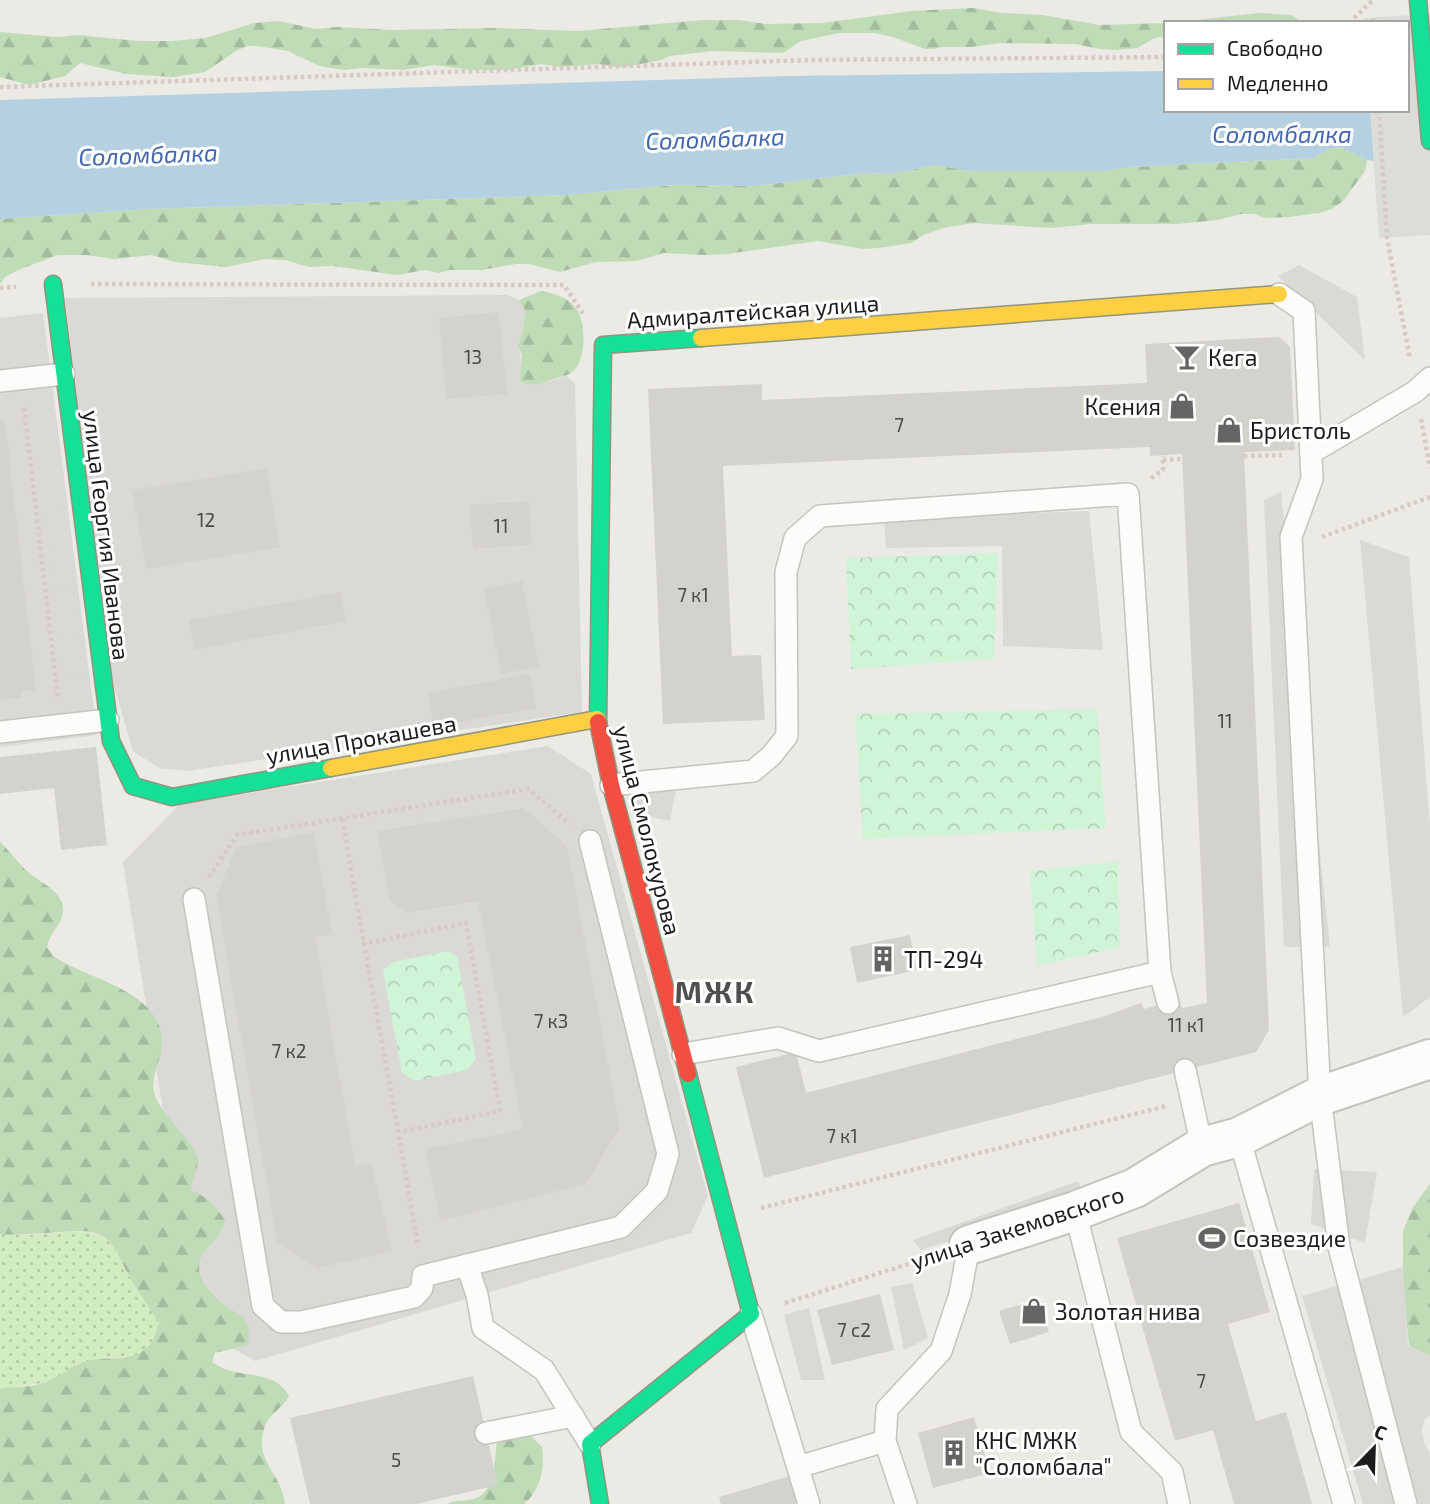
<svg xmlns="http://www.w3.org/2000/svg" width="1430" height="1504" font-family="'Exo 2',sans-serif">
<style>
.residential{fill:#dbd9d6}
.grass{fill:url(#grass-dots)}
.forest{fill:url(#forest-firs)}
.park{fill:url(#park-crowns)}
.parking{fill:#dad9d6}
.water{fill:#b5d1e1}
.pier{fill:#dcdcd9}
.building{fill:#d4d2cc}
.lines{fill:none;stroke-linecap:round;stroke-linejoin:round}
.lane-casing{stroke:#c4c3c0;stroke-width:24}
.street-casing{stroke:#c4c3c0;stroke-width:42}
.fast-casing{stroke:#90957c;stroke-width:19}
.slow-casing{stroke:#90957c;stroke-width:19}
.jam-casing{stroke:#90957c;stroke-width:19}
.path{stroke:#d7c9c3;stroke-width:4.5;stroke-dasharray:3.5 3.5;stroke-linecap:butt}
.lane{stroke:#fcfcfb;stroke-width:21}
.street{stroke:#fcfcfb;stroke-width:38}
.fast{stroke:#16e098;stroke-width:16}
.slow{stroke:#ffcf43;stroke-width:16}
.jam{stroke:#f24e42;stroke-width:16}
.labels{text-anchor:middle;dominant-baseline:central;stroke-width:6;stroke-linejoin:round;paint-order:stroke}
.number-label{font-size:19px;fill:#4b4a49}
.street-label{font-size:23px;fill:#1c1c1c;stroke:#fff}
.poi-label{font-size:23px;fill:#1c1c1c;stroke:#fff;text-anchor:start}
.water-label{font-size:24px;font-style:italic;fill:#4368b2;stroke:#fff}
.district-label{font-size:30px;font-weight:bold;letter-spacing:2px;fill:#4f4f4f;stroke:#fff}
</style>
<defs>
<pattern id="grass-dots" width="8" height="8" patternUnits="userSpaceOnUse" patternTransform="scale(1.75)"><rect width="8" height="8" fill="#d1ecc0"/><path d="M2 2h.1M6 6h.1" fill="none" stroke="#b3caa4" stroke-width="1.8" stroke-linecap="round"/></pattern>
<pattern id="forest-firs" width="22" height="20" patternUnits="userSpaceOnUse" patternTransform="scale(1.75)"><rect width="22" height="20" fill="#bfdcb7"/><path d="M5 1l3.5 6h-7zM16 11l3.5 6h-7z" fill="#a4bc9d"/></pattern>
<pattern id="park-crowns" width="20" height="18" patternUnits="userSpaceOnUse" patternTransform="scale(1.75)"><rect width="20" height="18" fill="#d0f4d6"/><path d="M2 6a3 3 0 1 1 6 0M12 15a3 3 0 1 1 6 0" fill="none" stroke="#b2d1b7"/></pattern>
</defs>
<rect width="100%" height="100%" fill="#eceae4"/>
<g class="residential">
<path d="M 507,295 L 519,300 L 525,310 L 523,333 L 519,345 L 522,369 L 543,383 L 566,376 L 575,383 L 582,712 L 187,771 L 159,768 L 133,751 L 112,679 L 65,298 Z"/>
<path d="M 43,313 L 97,735 L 0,747 L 0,318 Z"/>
<path d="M 548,746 L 591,774 L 708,1196 L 691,1233 L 255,1361 L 198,1327 L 123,862 L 180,804 Z"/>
</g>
<path class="grass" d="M 77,1231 C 113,1233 114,1248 128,1274 C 137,1291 149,1306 159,1322 L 155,1337 L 145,1350 L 134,1356 L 111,1358 L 77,1364 L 63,1375 L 42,1383 L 0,1389 L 0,1234 L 26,1235 Z"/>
<g class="forest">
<path d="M 973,8 L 1003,13 L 1043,15 L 1099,25 L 1166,23 L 1166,36 L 1155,38 L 1137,48 L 1117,50 L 1099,49 L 1076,44 L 1001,43 L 971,47 L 942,47 L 933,49 L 925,49 L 893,37 L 874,33 L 839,33 L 801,41 L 783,53 L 713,51 L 670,56 L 661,60 L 625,67 L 615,67 L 599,64 L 561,67 L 541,64 L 508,70 L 471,70 L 434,65 L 403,70 L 363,68 L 344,70 L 319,66 L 288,51 L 257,46 L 247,46 L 236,51 L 205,72 L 173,77 L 126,74 L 80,63 L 65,76 L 29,85 L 0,77 L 0,32 L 58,37 L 78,35 L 138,41 L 172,41 L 205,38 L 255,23 L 278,21 L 316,29 L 337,27 L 394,30 L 494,28 L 578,31 L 703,20 L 739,20 L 766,24 L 822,23 L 912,11 Z"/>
<path d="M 1260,13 L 1291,15 L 1304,23 L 1169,23 Z"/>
<path d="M 1341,147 L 1367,160 L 1365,171 L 1343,201 L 1332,209 L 1319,213 L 1289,217 L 1265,218 L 1254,214 L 1241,214 L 1218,220 L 1177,224 L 1092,224 L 1050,228 L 975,223 L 947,227 L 923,235 L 912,243 L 879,248 L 863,249 L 818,241 L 727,254 L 704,255 L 663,253 L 637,261 L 596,262 L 560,272 L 529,264 L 516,264 L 482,270 L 450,270 L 439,273 L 424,270 L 397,275 L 333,266 L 309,267 L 285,260 L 265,259 L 226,267 L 175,262 L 152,255 L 114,259 L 87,255 L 57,255 L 16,271 L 5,277 L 0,284 L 0,219 L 149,209 L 567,195 L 675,185 L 754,186 L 865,173 L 891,174 L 936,165 L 970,171 L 1105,171 L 1129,167 L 1314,158 L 1329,149 Z"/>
<path d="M 541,291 C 552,293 568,297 575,307 C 586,321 587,355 575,369 C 569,377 560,376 551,380 C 539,385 532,386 520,381 L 522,355 L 518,345 L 523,333 L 525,310 L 519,300 Z"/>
<path d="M 0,842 C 8,850 15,858 23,867 C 34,881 65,889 63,912 C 62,924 49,934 47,947 L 53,956 C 86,979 161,990 162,1041 C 163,1061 147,1078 156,1098 C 164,1117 197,1145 198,1160 C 198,1171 191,1180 191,1191 C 207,1195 216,1207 225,1220 C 221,1241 199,1250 199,1266 C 198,1281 215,1298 226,1306 C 231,1310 239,1313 244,1318 C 250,1326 249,1336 248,1345 L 215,1353 L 212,1362 C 237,1381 274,1367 289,1396 C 283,1408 270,1413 265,1426 C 252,1460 282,1473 285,1504 L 0,1504 L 0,1389 C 15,1386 29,1388 43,1383 C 61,1377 73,1363 92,1360 C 108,1357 131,1361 144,1350 C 154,1343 156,1333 159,1322 C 149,1307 138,1292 129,1276 C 115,1251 114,1230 76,1231 C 50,1232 26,1236 0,1234 Z"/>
<path d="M 1430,1184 L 1430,1356 L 1409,1346 L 1403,1281 L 1403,1231 L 1413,1207 Z"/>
<path d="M 528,1433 L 542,1447 C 545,1468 541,1489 524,1504 L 448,1504 C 455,1499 461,1502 469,1500 C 498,1496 494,1460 497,1439 Z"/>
</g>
<g class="park">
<path d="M 998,553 L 994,659 L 851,669 L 846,558 Z"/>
<path d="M 1097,709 L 1106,828 L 863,839 L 855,714 Z"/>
<path d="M 1118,861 L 1120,947 L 1037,966 L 1030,871 Z"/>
<path d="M 449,951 L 457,957 L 476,1059 L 467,1070 L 415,1081 L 402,1073 L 383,971 L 392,962 Z"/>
</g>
<g class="parking">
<path d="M 1299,265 L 1357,297 L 1365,360 L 1278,276 Z"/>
<path d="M 1281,492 L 1330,947 L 1284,947 L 1264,500 Z"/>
<path d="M 65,511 L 74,584 L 52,587 L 44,513 Z"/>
<path d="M 1089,511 L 1103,650 L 1003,646 L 1002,546 L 886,548 L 884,518 Z"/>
<path d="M 1360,540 L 1409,557 L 1430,828 L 1430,997 L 1403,1017 Z"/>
<path d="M 76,610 L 84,676 L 63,679 L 55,612 Z"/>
<path d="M 680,768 L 670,821 L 640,815 L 625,773 Z"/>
<path d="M 1314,1169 L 1377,1172 L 1365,1243 L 1311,1224 Z"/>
<path d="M 1078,1181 L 1085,1198 L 921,1250 L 913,1240 Z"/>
<path d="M 1403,1267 L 1408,1346 L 1430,1356 L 1430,1415 L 1424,1420 L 1422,1431 L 1424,1443 L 1430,1454 L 1430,1504 L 1363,1504 L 1302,1296 Z"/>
<path d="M 912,1283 L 928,1338 L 904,1350 L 891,1287 Z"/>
<path d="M 809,1308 L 825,1380 L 801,1380 L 784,1315 Z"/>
</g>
<path class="water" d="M 1166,71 L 1166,110 L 1407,110 L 1430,168 L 1367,160 L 1341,147 L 1329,149 L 1314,158 L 1130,167 L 1105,171 L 970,171 L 936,165 L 891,174 L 865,173 L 754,186 L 675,185 L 567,195 L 149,209 L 0,219 L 0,100 L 788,76 Z"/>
<path class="pier" d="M 1430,14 L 1430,235 L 1379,238 L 1370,110 L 1407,110 L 1407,23 L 1365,23 L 1364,18 Z"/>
<g class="building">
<path d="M 499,312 L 507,394 L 446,399 L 439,318 Z"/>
<path d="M 1279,337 L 1290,347 L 1295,450 L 1244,452 L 1269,1030 L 1256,1052 L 764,1178 L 736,1067 L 796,1052 L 806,1093 L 1102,1017 L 1141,1003 L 1144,1009 L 1179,1000 L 1182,1008 L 1207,1003 L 1182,454 L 1150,456 L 1150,447 L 723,466 L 732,656 L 761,655 L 765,720 L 663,724 L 648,389 L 762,384 L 762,400 L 1147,383 L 1145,344 Z"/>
<path d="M 0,421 L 5,421 L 36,690 L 21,692 L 21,698 L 0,700 Z"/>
<path d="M 267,468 L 280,547 L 146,569 L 132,490 Z"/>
<path d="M 529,501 L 532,545 L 473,549 L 470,505 Z"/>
<path d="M 522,581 L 539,667 L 501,674 L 484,589 Z"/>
<path d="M 341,592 L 346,621 L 195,650 L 189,620 Z"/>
<path d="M 530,674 L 536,708 L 434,727 L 428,693 Z"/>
<path d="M 96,747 L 107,845 L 61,850 L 54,788 L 0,794 L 0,757 Z"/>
<path d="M 524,808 L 567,846 L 620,1128 L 585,1184 L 441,1221 L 425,1149 L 523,1129 L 478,901 L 407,913 L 390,900 L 377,831 Z"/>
<path d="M 314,832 L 332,934 L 315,937 L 355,1166 L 371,1163 L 392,1251 L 317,1268 L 277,1242 L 216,895 L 237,847 Z"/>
<path d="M 910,935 L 917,970 L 857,983 L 850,947 Z"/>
<path d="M 1239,1203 L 1270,1312 L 1228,1324 L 1256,1421 L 1286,1412 L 1312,1504 L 1234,1504 L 1213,1430 L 1175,1441 L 1117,1238 Z"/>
<path d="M 880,1294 L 894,1350 L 832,1365 L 817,1310 Z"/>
<path d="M 1039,1299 L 1049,1332 L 1010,1344 L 999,1311 Z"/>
<path d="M 473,1376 L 498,1485 L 416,1504 L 310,1504 L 290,1418 Z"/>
<path d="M 974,1417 L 990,1473 L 933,1488 L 918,1433 Z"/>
<path d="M 790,1476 L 798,1504 L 721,1504 L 719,1497 Z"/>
</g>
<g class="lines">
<g class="lane-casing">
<g id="lane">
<path d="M 1279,294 L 1304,311 L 1312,479 L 1291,537 L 1320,1096 L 1339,1247 L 1406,1504"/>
<path d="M 0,381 L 64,374"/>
<path d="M 1311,453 L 1416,391 L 1430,378"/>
<path d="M 0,732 L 108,720"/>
<path d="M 611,785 L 753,771 L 771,756 L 787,736 L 786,572 L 795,538 L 820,516 L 1128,494 L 1160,972 L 819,1051 L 778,1038 L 683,1054"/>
<path d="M 194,899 L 263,1306 L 281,1322 L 301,1322 L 414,1297 L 422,1288 L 423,1276 L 621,1227 L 657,1191 L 668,1154 L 590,841"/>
<path d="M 1160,972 L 1168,1003"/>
<path d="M 1185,1070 L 1202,1147"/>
<path d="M 1239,1137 L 1344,1504"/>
<path d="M 1075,1211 L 1131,1432 L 1172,1472 L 1179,1504"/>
<path d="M 467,1265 L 477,1295 L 483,1328 L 544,1370 L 590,1444"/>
<path d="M 751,1314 L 809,1504"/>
<path d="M 486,1433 L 573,1416"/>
<path d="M 798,1467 L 885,1441"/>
<path d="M 906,1504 L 885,1441 L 887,1409 L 941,1351 L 960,1294 L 969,1245"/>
</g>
</g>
<g class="street-casing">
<path id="street" d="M 969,1245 L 1075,1211 L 1135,1188 L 1202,1147 L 1239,1137 L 1320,1096 L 1430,1059"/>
</g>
<g class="fast-casing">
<g id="fast">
<path d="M 1418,0 L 1430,141"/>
<path d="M 53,284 L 111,741 L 133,786 L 172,797 L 331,768"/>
<path d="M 598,722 L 603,345 L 701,338"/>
<path d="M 600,1504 L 590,1444 L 751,1314 L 688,1074"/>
</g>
</g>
<g class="slow-casing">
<g id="slow">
<path d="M 701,338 L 1279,294"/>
<path d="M 331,768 L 597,719"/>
</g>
</g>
<g class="jam-casing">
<path id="jam" d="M 598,722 L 611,785 L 688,1074"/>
</g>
<g class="path">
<path d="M 1373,18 L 1373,23"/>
<path d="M 1349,23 L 1373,0"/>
<path d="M 0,87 L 809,60 L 1166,57"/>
<path d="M 1379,110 L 1387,238 L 1410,359"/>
<path d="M 91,284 L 564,285 L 584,315"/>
<path d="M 0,288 L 16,287"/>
<path d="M 24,408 L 58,698"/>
<path d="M 1421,419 L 1430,468"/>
<path d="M 1244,456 L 1282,455"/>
<path d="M 1163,460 L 1182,459"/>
<path d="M 1151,478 L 1163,470 L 1163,456"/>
<path d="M 1322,537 L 1430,497"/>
<path d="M 343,819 C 365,962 395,1104 418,1247"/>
<path d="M 209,877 L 237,835 L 528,789 L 570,824"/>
<path d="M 362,944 L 466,923 L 500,1111 L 400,1132"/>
<path d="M 761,1208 L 1166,1106"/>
<path d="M 785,1303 L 934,1256"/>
</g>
<use href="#lane" class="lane"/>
<use href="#street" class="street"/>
<use href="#fast" class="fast"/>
<use href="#slow" class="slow"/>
<use href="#jam" class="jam"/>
</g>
<defs>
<g id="bar-bare" transform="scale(2.1)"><path d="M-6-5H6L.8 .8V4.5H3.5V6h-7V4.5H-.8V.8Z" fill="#656462" stroke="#fff" stroke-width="2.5" paint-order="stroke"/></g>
<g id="shop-bare" transform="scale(2.1)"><path d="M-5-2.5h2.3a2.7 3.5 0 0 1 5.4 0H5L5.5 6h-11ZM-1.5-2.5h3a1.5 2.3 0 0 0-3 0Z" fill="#656462" stroke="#fff" stroke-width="2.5" paint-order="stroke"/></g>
<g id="building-bare" transform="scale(2.1)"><path d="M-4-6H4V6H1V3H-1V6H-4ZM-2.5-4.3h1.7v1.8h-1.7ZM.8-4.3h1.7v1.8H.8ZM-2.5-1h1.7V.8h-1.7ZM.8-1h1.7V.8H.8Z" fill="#656462" stroke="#fff" stroke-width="2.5" paint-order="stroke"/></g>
<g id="stadium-bare" transform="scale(2.1)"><path d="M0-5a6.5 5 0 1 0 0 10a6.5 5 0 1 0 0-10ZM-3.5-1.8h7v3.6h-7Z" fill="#656462" stroke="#fff" stroke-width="2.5" paint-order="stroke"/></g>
</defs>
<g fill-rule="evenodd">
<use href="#bar-bare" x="1187" y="357"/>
<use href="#shop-bare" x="1182" y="406"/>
<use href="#shop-bare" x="1229" y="430"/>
<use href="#building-bare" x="883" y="959"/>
<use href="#stadium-bare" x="1212" y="1238"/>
<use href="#shop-bare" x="1034" y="1311"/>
<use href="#building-bare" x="954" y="1453"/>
</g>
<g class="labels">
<g class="number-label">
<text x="473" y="356">13</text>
<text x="899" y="424">7</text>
<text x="206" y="519">12</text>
<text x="501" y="525">11</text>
<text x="693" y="594">7 к1</text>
<text x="1225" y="720">11</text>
<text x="551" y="1020">7 к3</text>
<text x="1186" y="1024">11 к1</text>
<text x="289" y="1050">7 к2</text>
<text x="842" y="1135">7 к1</text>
<text x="854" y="1329">7 с2</text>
<text x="1201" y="1380">7</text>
<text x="396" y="1459">5</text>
</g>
<g class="street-label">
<text transform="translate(753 311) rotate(-4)">Адмиралтейская улица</text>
<text transform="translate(107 535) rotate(83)">улица Георгия Иванова</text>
<text transform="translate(361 739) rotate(-10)">улица Прокашева</text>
<text transform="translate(648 830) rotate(76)">улица Смолокурова</text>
<text transform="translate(1017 1227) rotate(-18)">улица Закемовского</text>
</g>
<g class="poi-label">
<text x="1208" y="357">Кега</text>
<text x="1161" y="406" text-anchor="end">Ксения</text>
<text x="1250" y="430">Бристоль</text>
<text x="904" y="959">ТП-294</text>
<text x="1233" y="1238">Созвездие</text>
<text x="1055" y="1311">Золотая нива</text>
<text x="975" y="1440">КНС МЖК<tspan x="975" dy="26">"Соломбала"</tspan></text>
</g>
<g class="water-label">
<text x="1282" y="133">Соломбалка</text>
<text transform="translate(715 138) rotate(-2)">Соломбалка</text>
<text transform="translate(148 154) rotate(-2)">Соломбалка</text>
</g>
<g class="district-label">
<text x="715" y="991">МЖК</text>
</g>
</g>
<rect x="1164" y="21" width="245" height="91" fill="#ffffff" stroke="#a4a4a4" stroke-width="2"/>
<rect x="1178" y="44" width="35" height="10" fill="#16e098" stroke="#a4a4a4" stroke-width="2"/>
<text x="1227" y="56" font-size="21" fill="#1c1c1c">Свободно</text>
<rect x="1178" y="79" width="35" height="10" fill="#ffcf43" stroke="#a4a4a4" stroke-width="2"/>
<text x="1227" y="91" font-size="21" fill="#1c1c1c">Медленно</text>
<g transform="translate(1374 1448) rotate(23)" stroke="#ffffff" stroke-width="5" paint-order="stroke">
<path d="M0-5L12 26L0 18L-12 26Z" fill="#1c1c1c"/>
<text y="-10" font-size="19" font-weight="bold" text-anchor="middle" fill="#1c1c1c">С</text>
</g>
</svg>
